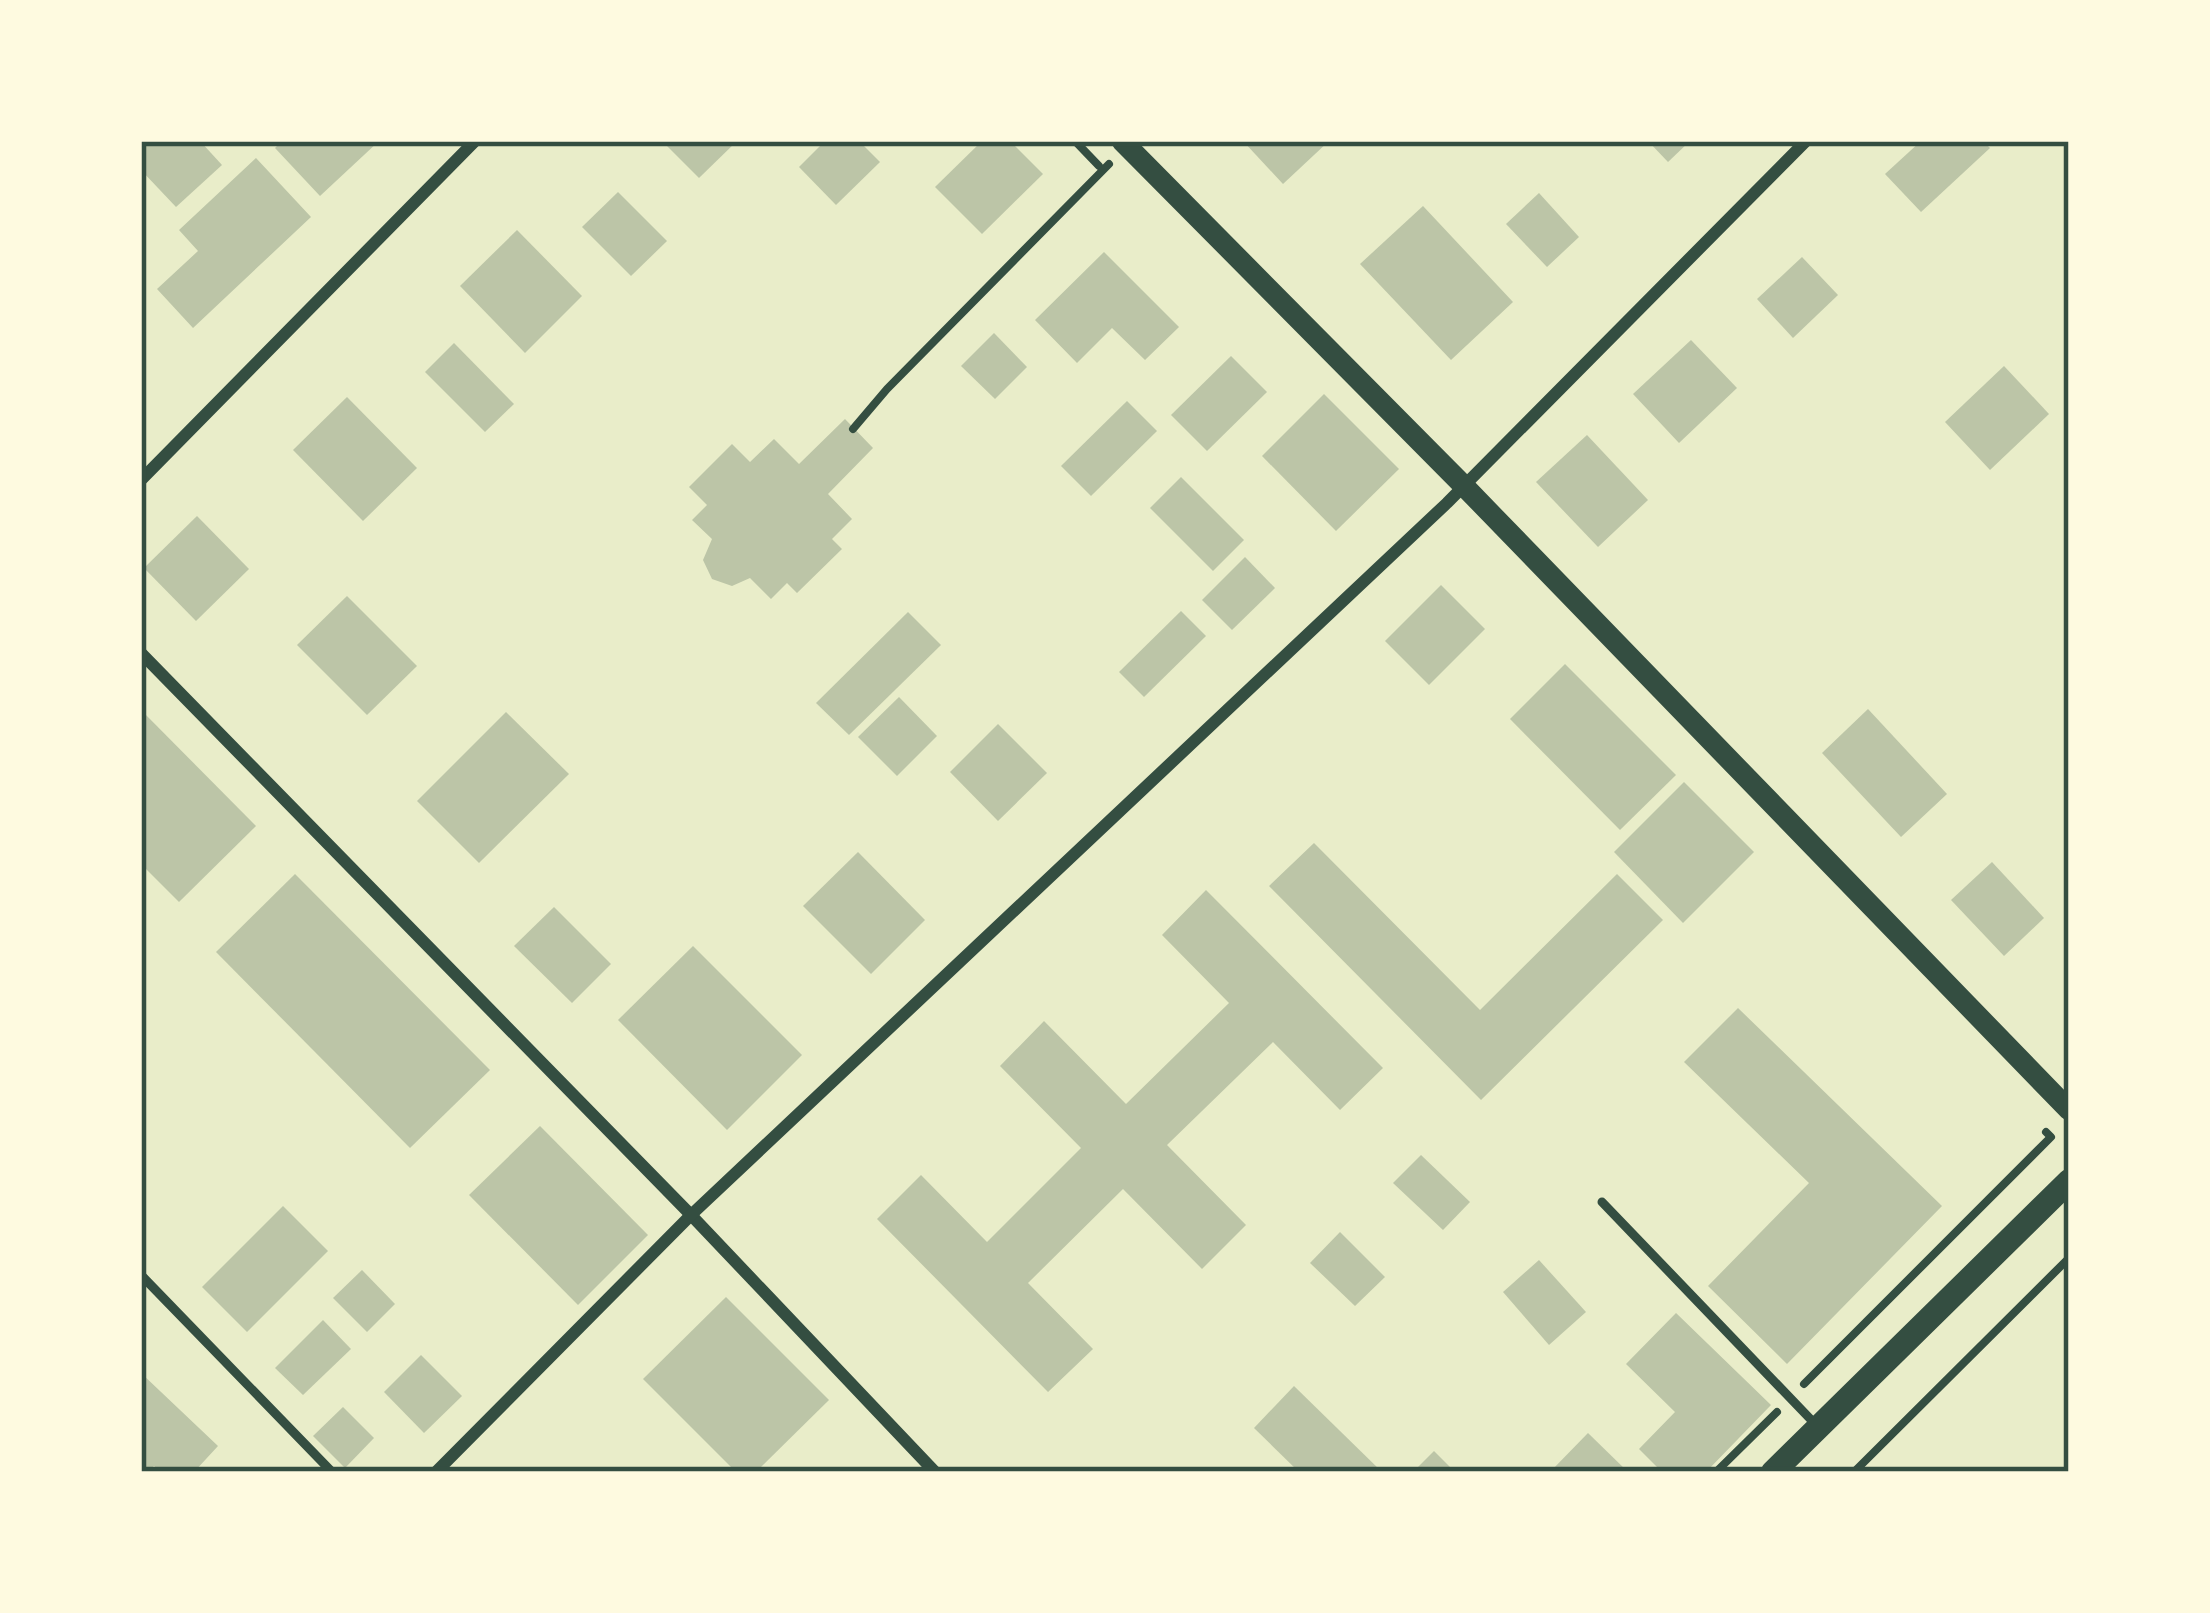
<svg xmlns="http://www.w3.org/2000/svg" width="2210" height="1613" font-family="'Source Sans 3',sans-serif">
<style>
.building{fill:#bcc5a7}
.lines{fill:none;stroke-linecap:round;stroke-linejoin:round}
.path{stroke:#344e41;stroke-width:8}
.service{stroke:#344e41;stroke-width:9}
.minor{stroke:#344e41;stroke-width:12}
.tertiary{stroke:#344e41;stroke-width:21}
.secondary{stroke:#344e41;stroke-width:24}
.neatline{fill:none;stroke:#344e41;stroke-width:4.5}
</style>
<rect width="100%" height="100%" fill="#e9edc9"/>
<g class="building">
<path d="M 141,141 L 200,141 L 222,165 L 176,207 L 141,170 Z"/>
<path d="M 282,141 L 379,141 L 320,196 L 275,148 Z"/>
<path d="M 662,141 L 737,141 L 699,178 Z"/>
<path d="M 825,141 L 859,141 L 880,162 L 836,205 L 799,167 Z"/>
<path d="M 982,141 L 1010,141 L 1043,174 L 982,234 L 935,187 Z"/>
<path d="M 1243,141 L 1329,141 L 1283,184 Z"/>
<path d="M 1648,141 L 1690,141 L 1668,162 Z"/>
<path d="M 1921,141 L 1983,141 L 1990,148 L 1921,212 L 1885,174 Z"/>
<path d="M 256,158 L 311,217 L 193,328 L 157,289 L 198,251 L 179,230 Z"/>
<path d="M 618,192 L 667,241 L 631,276 L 582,227 Z"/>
<path d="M 1539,193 L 1579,237 L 1547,267 L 1506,224 Z"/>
<path d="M 1423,206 L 1513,302 L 1451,360 L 1360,264 Z"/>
<path d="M 517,230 L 582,296 L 525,353 L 460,286 Z"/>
<path d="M 1104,252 L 1179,327 L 1145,360 L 1112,328 L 1077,363 L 1035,320 Z"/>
<path d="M 1802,257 L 1838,295 L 1793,338 L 1757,299 Z"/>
<path d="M 994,333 L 1027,367 L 995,399 L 961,366 Z"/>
<path d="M 1691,340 L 1737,388 L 1679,443 L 1633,394 Z"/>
<path d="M 454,343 L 514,404 L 485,432 L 425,372 Z"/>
<path d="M 1231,356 L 1267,392 L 1207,451 L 1171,415 Z"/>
<path d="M 2004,366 L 2049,414 L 1990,470 L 1945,422 Z"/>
<path d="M 1324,394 L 1399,469 L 1336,531 L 1262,456 Z"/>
<path d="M 347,397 L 417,468 L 363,521 L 293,450 Z"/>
<path d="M 1127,401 L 1157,431 L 1091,496 L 1061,466 Z"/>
<path d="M 845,419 L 873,448 L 828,494 L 852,519 L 832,539 L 842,549 L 797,593 L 787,583 L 771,599 L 750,578 L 732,586 L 712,579 L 703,560 L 712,539 L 692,520 L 707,505 L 689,487 L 732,444 L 750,462 L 774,439 L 799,464 Z"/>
<path d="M 1587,435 L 1648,500 L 1598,547 L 1536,482 Z"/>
<path d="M 1181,477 L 1244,540 L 1213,571 L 1150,508 Z"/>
<path d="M 197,516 L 249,569 L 196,621 L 144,568 Z"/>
<path d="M 1245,557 L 1275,588 L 1232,630 L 1202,600 Z"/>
<path d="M 1441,585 L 1485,629 L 1429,685 L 1385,641 Z"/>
<path d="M 347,596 L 417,666 L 367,715 L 297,645 Z"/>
<path d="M 1181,611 L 1206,636 L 1144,697 L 1119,672 Z"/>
<path d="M 908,612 L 941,645 L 849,735 L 816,703 Z"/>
<path d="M 1565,664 L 1676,775 L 1620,830 L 1510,719 Z"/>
<path d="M 899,697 L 937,736 L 897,776 L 858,737 Z"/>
<path d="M 1868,709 L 1947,794 L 1901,837 L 1822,753 Z"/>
<path d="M 141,710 L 256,826 L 179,902 L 141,864 Z"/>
<path d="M 506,712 L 569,774 L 479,863 L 417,801 Z"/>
<path d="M 998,724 L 1047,773 L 998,821 L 950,772 Z"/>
<path d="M 1684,782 L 1754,852 L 1683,923 L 1614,852 Z"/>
<path d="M 1314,843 L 1480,1010 L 1617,874 L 1663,920 L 1481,1100 L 1269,886 Z"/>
<path d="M 858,852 L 925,920 L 871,974 L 803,906 Z"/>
<path d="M 1992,862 L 2044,918 L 2004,956 L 1951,900 Z"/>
<path d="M 295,874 L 490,1070 L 410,1148 L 216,952 Z"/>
<path d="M 1206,890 L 1383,1068 L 1340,1110 L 1273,1042 L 1167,1145 L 1246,1225 L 1202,1269 L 1123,1189 L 1028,1283 L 1093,1349 L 1048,1392 L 877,1219 L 921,1175 L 987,1242 L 1081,1148 L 1000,1066 L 1044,1021 L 1126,1104 L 1229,1003 L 1162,935 Z"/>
<path d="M 554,907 L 611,964 L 572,1003 L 514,946 Z"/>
<path d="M 693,946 L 802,1055 L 727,1130 L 618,1020 Z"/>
<path d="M 1738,1008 L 1942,1206 L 1787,1364 L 1708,1286 L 1809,1183 L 1684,1062 Z"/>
<path d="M 540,1126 L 648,1235 L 578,1305 L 469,1195 Z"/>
<path d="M 1421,1155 L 1470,1202 L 1443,1230 L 1393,1183 Z"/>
<path d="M 283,1206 L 328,1251 L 247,1332 L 202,1287 Z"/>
<path d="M 1340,1232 L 1385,1277 L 1355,1306 L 1310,1263 Z"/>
<path d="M 1539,1260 L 1586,1312 L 1549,1345 L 1503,1292 Z"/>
<path d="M 362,1270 L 395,1304 L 367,1332 L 333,1298 Z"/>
<path d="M 726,1297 L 829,1400 L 756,1472 L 736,1472 L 643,1379 Z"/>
<path d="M 1676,1313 L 1771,1405 L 1706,1472 L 1662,1472 L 1639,1449 L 1675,1412 L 1626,1364 Z"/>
<path d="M 323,1320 L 351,1349 L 303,1395 L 275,1368 Z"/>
<path d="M 421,1355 L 462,1396 L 424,1433 L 384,1392 Z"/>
<path d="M 141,1373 L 218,1446 L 194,1472 L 161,1472 L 154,1466 L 148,1472 L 141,1472 Z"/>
<path d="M 1294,1386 L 1382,1472 L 1299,1472 L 1254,1428 Z"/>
<path d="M 343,1407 L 374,1438 L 345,1468 L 313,1436 Z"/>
<path d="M 1588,1433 L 1628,1472 L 1550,1472 Z"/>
<path d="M 1434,1451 L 1455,1472 L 1413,1472 Z"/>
</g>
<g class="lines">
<g class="path">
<path d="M 1075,141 L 1099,166"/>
<path d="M 853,429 L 887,389 L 1109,164"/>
<path d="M 1804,1384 L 2051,1137 L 2046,1132"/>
<path d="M 1716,1472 L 1777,1412"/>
<path d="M 1854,1472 L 2069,1258"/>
</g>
<g class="service">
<path d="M 1602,1202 L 1818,1427"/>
<path d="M 141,1275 L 332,1472"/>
</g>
<g class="minor">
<path d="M 141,480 L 475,141"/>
<path d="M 141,653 L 691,1215 L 935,1472"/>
<path d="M 436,1472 L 691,1215 L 1447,503 L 1806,141"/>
</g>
<path class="tertiary" d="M 1122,141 L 1464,486 L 2069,1110"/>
<path class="secondary" d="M 1773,1472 L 2069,1181"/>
</g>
<rect width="2210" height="1613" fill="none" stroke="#fefae0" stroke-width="288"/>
<rect x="144" y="144" width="1922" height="1325" class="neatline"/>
</svg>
